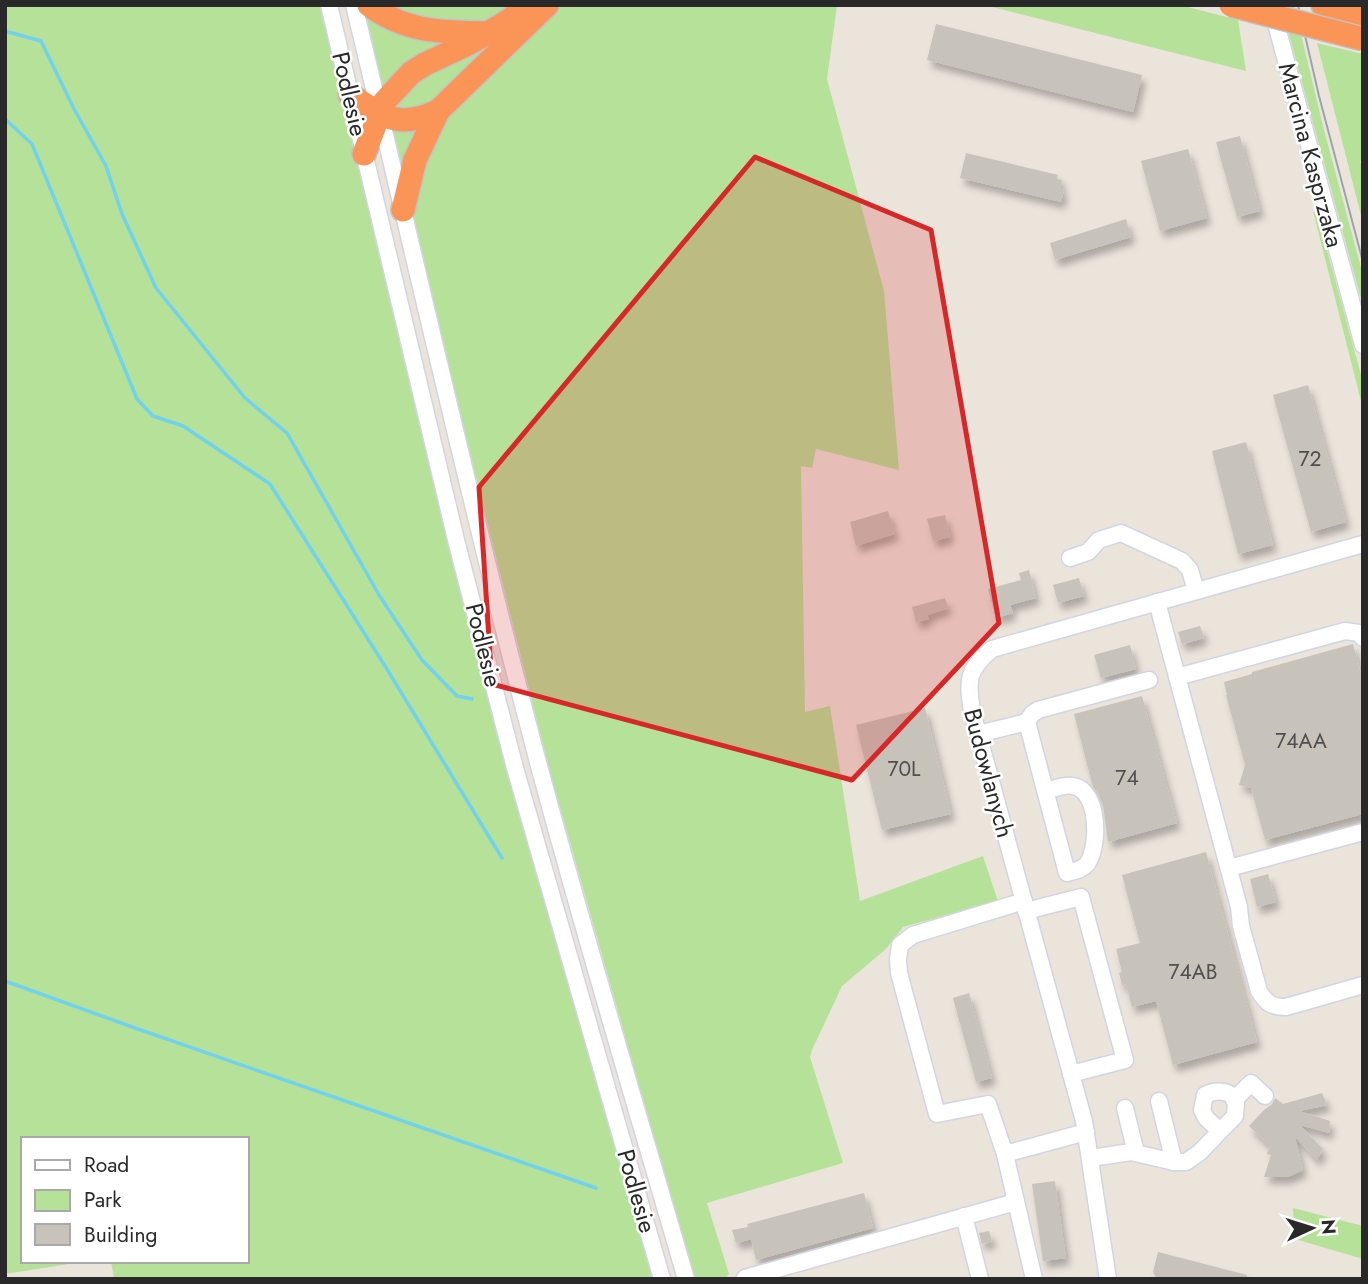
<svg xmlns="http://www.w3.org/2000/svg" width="1368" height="1284" font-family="Jost,sans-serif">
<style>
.green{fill:#b6e199}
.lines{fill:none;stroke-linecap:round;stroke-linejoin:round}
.stream{stroke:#70d2ec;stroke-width:3.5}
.building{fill:#c7c2ba;filter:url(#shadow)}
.minor-casing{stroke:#d1d5e2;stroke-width:19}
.highway-casing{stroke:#c3c3c3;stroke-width:26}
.minor{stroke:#fff;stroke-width:16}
.highway{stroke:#fa9457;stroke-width:23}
.tram{stroke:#9ea3b3;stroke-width:2}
.highway-bridge-casing{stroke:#c3c3c3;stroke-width:26;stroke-linecap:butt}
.highway-bridge{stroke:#fa9457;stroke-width:23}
.marked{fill:#d62828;fill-opacity:0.2;stroke:#d62828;stroke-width:5;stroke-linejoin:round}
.labels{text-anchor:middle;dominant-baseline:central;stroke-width:5;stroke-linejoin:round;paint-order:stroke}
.number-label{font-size:21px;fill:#504f4d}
.street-label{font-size:24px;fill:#292929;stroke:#fff}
</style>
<defs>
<filter id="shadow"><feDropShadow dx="4" dy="7" stdDeviation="3.5" flood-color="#0004"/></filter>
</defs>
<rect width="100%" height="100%" fill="#ebe4db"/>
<g class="green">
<path d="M 5,5 L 321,5 L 400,337 L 655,1279 L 114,1279 L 111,1261 L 247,1261 L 247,1139 L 23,1139 L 23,1261 L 88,1261 L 5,1274 Z"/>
<path d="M 362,5 L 466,39 L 382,95 Z"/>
<path d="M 379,5 L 514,5 L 490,21 L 447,27 Z"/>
<path d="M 558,5 L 837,5 L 827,79 L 884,291 L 899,470 L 816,449 L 812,468 L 801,466 L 805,712 L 830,706 L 860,901 L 983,856 L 998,901 L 903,927 L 886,949 L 842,986 L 812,1050 L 810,1057 L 843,1163 L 707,1203 L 729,1274 L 725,1279 L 694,1279 L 548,765 L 413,226 L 412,202 L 433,132 Z"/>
<path d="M 984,5 L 1180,5 L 1238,20 L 1246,71 Z"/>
<path d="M 1281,5 L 1294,5 L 1323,126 L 1363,275 L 1363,306 Z"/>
<path d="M 526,15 L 422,111 L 389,111 L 399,93 Z"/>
<path d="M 1317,43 L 1363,54 L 1363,160 L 1360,161 L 1363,170 L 1363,223 Z"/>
<path d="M 424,125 L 404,178 L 391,126 Z"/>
<path d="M 1313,211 L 1318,217 L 1363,382 L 1363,409 Z"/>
<path d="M 1293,1208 L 1363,1226 L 1363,1259 L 1295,1239 Z"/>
</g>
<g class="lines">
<g class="stream">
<path d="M 5,31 L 41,41 L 74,109 L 106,166 L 122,214 L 156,288 L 245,398 L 287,433 L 379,595 L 422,660 L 457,696 L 472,699"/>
<path d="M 5,119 L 32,144 L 137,399 L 153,416 L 183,426 L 270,484 L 385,666 L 502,858"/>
<path d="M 5,981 L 135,1028 L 596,1188"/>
</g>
</g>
<g class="building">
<path d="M 936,24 L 1142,75 L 1133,112 L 927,60 Z"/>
<path d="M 1240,136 L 1260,211 L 1237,217 L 1216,142 Z"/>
<path d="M 1188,149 L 1207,218 L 1160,231 L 1141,161 Z"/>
<path d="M 966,153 L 1058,175 L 1057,179 L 1062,180 L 1060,189 L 1064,190 L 1061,202 L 960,178 Z"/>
<path d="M 1126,219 L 1131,237 L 1055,260 L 1050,243 Z"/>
<path d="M 1308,385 L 1346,522 L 1311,532 L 1273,395 Z"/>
<path d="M 1246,442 L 1273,545 L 1238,554 L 1212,451 Z"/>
<path d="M 888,511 L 895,534 L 856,546 L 850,522 Z"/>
<path d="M 945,515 L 950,537 L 933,541 L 927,519 Z"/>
<path d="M 1029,570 L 1036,598 L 1010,605 L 1013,613 L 996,618 L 988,589 L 1021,580 L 1019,573 Z"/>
<path d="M 1079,578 L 1084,596 L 1058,603 L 1053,585 Z"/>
<path d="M 945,598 L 948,608 L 927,615 L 929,619 L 916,622 L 912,607 Z"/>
<path d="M 1200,626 L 1204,638 L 1182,644 L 1178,632 Z"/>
<path d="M 1353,644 L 1363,681 L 1363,814 L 1265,840 L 1251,788 L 1239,785 L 1245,765 L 1226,695 L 1227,695 L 1224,682 L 1252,674 L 1252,672 Z"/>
<path d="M 1130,645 L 1136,669 L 1101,678 L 1094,655 Z"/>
<path d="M 1142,696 L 1177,823 L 1108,842 L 1103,805 L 1098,793 L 1093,787 L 1074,714 Z"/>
<path d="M 925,708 L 951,814 L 882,830 L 856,725 Z"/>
<path d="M 1206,852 L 1257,1042 L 1173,1065 L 1156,1001 L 1132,1007 L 1126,984 L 1122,985 L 1119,973 L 1122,972 L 1116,949 L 1140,943 L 1122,875 Z"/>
<path d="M 1268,874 L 1276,902 L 1257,907 L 1250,879 Z"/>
<path d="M 969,993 L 992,1078 L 976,1082 L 953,998 Z"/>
<path d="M 1322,1093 L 1327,1105 L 1299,1111 L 1330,1121 L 1329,1133 L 1300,1125 L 1323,1149 L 1317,1160 L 1295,1137 L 1303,1170 L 1288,1177 L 1264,1177 L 1271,1155 L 1267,1154 L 1270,1146 L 1249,1126 L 1264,1110 L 1272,1104 L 1275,1098 L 1283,1104 Z"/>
<path d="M 1055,1181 L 1066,1258 L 1043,1261 L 1032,1184 Z"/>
<path d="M 864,1193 L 873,1228 L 756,1260 L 751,1239 L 736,1243 L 732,1230 L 748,1227 L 747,1224 Z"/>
<path d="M 989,1231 L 992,1241 L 982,1244 L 979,1233 Z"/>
<path d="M 1158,1252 L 1247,1275 L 1246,1279 L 1157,1279 L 1153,1272 Z"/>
</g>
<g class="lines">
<g class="minor-casing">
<g id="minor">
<path d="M 329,5 L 457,544 L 515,768 L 662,1279"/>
<path d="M 354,5 C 414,254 470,503 535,751 C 582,928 635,1103 686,1279"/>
<path d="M 1272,9 L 1363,345"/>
<path d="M 1070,558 L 1088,552 L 1099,540 L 1121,533 L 1182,561 L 1190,570 L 1196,591"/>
<path d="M 1157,602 L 1239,907 L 1241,926 L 1259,991 C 1266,1003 1271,1007 1286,1007 L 1363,985"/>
<path d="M 1177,677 L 1345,631 L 1359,633 L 1363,638"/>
<path d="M 978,734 L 1027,722"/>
<path d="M 1046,791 C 1054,789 1064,784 1073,786 C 1099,790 1100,846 1087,864 C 1082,870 1074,871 1067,873 L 1027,722 L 1032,714 L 1038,710 L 1149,680"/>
<path d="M 1229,868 L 1363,832"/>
<path d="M 1026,911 L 1081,897 L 1125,1060 L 1071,1074"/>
<path d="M 1234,1100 L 1251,1083 L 1265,1096"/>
<path d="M 1159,1101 L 1174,1162"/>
<path d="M 1125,1108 L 1136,1153"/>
<path d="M 1005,1154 L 988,1104 L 937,1114 L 899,973 L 898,959 L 900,945 L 913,935 L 1024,901"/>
<path d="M 1091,1158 L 1131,1152 L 1174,1162 L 1186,1162 L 1199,1153 L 1235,1116 C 1235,1112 1236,1107 1236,1103 C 1233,1089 1215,1090 1205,1095 L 1202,1110 L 1206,1118 L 1220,1131"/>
<path d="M 964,1216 L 980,1279"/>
<path d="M 745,1278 L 1016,1202"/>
<path d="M 1034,1279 L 1005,1154 L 1086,1132"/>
<path d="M 1108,1279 L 1084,1121 L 972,712 C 967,680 967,670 992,649 L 1363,544"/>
</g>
</g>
<g class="highway-casing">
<g id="highway">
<path d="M 369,5 C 407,33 443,32 487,33"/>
<path d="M 1323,5 L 1363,15"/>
<path d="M 350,95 C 384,116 397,130 438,111 L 547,5"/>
<path d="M 364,154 L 384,102 L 411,73 L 425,64 L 468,44 L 498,27 L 511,19 L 525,5"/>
<path d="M 403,210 L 415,160 L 438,111"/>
</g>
</g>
<use href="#minor" class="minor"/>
<use href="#highway" class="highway"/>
<path class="tram" d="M 1298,5 L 1319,96 L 1363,262"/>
<g class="highway-bridge-casing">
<path id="highway-bridge" d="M 1231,5 L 1363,39"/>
</g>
<use href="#highway-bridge" class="highway-bridge"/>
</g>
<path class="marked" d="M 755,157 L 931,230 L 999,623 L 852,780 L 492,684 L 479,487 Z"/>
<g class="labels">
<g class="number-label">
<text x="1310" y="459">72</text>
<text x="1301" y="741">74AA</text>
<text x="904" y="769">70L</text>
<text x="1127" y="778">74</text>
<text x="1193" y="972">74AB</text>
</g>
<g class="street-label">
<text transform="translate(350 94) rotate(77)">Podlesie</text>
<text transform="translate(1311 155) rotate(75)">Marcina Kasprzaka</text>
<text transform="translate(484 645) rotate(76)">Podlesie</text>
<text transform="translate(989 773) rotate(75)">Budowlanych</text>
<text transform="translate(637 1191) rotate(74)">Podlesie</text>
</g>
</g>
<rect width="1368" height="1284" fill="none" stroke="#292929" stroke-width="14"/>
<rect x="21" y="1137" width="228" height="126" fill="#ffffff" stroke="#a9a9a9" stroke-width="2"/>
<rect x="35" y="1160" width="35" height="10" fill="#ffffff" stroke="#a9a9a9" stroke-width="2"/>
<text x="84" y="1172" font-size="21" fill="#292929">Road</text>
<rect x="35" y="1190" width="35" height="21" fill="#b6e199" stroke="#a9a9a9" stroke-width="2"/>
<text x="84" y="1207" font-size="21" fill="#292929">Park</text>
<rect x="35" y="1224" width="35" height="21" fill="#c7c2ba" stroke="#a9a9a9" stroke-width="2"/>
<text x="84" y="1242" font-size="21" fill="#292929">Building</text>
<g transform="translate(1312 1228) rotate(86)" stroke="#ffffff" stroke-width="5" paint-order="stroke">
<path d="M0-5L12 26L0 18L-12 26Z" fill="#292929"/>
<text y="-10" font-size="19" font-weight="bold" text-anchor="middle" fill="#292929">N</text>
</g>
</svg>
